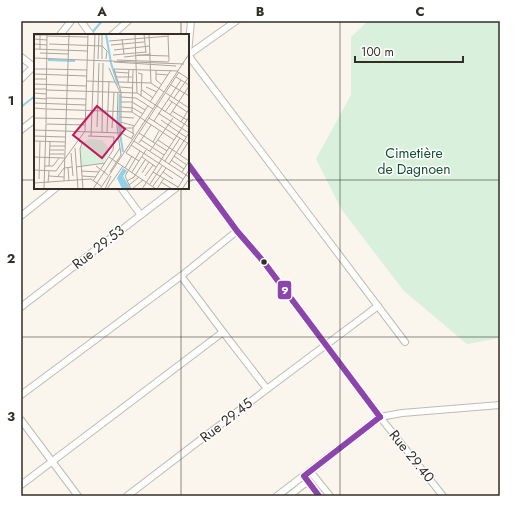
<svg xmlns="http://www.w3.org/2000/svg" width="521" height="517" font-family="Jost,sans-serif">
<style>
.green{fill:#d8f0dc}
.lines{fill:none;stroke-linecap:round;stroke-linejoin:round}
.stream{stroke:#91d1e8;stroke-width:2}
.minor-casing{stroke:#c0bbb4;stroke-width:8}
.minor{stroke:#fefefc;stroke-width:6}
.bus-1-casing{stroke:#fff;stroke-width:9}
.bus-1{stroke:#8e44ad;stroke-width:6}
.grid{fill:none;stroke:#342e26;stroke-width:1;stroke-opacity:0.55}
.bus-dot{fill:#342e26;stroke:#fff;stroke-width:1.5}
.labels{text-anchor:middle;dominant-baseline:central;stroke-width:3;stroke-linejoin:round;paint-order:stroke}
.park-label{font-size:14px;fill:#115033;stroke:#fff}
.street-label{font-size:14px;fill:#342e26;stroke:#fff}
.inset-river{fill:none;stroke:#91d1e8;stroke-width:2}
.inset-road{fill:none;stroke:#aba59d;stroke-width:1}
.view{fill:#c2185b;fill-opacity:0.15;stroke:#c2185b;stroke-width:2}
.inset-edge{fill:none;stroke:#342e26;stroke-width:2}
.line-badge{stroke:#fff;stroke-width:1.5}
.badge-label{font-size:11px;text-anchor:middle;font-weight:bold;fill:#fff}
.neatline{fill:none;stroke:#342e26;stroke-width:1.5}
.grid-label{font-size:13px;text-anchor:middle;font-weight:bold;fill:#342e26}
</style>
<rect width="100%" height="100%" fill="#faf5ed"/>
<path class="green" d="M 368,21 L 500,21 L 500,338 L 467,344 L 404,291 L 342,210 L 316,159 L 351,95 L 351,37 Z"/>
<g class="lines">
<g class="stream">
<path d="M 91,34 L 102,21"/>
<path d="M 21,107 L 35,96"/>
</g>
<g class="minor-casing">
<g id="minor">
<path d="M 81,21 L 91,35"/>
<path d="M 60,35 L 71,21"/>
<path d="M 112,35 L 128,21"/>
<path d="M 188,54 L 191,21"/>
<path d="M 188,55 L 405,342"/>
<path d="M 188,55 L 236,21"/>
<path d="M 21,57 L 34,67"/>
<path d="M 21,79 L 35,65"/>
<path d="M 21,130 L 35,119"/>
<path d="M 188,164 L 237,231 L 263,261 L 380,417 L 443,496"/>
<path d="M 188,179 L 195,173"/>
<path d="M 121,188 L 140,214"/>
<path d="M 21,216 L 56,188"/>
<path d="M 181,276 L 223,332 L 267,389"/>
<path d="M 21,307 L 176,188"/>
<path d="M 21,395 L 181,276 L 237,231"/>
<path d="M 21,420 L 78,496"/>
<path d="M 310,471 L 330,496"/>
<path d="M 304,476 L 319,496"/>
<path d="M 21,485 L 223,332"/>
<path d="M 127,496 L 267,389 L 378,306"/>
<path d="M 277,496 L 380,417 L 402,413 L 500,405"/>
<path d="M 289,496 L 308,481"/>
</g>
</g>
<use href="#minor" class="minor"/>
<g class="bus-1-casing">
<g id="bus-1">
<path d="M 188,164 L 237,231 L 263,261 L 380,417"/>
<path d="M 319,496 L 304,476 L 380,417"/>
</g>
</g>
<use href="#bus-1" class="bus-1"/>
</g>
<path class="grid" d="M 181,21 L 181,35M 340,21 L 340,496M 21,180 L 35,180M 188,180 L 500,180M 181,188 L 181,496M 21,337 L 500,337"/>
<circle class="bus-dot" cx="264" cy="262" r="3.5"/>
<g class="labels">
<g class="park-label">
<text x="414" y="153">Cimetière<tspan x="414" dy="16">de Dagnoen</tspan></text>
</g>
<g class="street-label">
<text transform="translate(98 247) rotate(-38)">Rue 29.53</text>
<text transform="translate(226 420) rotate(-38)">Rue 29.45</text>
<text transform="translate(412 456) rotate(51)">Rue 29.40</text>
</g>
</g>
<g transform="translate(34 34)">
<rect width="155" height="155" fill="#faf5ed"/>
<path d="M 57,105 L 68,106 L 74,113 L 74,121 L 70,128 L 47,132 L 46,115 L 51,106 Z" fill="#d8f0dc"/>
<path d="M 89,134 L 93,137 L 89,142 L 96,154 L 88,155 L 83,144 Z" fill="#91d1e8"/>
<path class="inset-river" d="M 72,0 L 77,29M 14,26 L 41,27M 77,29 L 84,51M 86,60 L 85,93 L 89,118"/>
<path class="inset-road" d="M 101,0 L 103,59M 110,0 L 112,19M 115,0 L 117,49M 0,1 L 13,1M 13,2 L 54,3M 134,2 L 135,27M 0,5 L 13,6M 88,5 L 90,20M 75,7 L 135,2M 0,10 L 13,11M 15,10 L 68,12M 77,11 L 110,8M 68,12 L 73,17 L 72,25M 0,15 L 54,17M 6,15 L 6,0M 80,16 L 116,12M 6,19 L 34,20M 79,21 L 112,18M 103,21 L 135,22M 90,23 L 117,20M 0,24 L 150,30M 64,25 L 65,0M 68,25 L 68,0M 83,26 L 135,28M 80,28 L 142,32M 75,34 L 81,48M 0,35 L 13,35M 13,35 L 53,36M 122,36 L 122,46 L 128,51M 80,38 L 95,39M 144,38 L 155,45M 104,39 L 108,40 L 107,62M 0,40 L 53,42M 122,40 L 134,41M 82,43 L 98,43M 142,43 L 155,51M 0,45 L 13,45M 53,47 L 81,48 L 86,58M 84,48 L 117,49 L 130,58M 94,48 L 95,35M 0,50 L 53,52M 137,51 L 155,62M 86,53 L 99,54M 112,53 L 123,58M 0,55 L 13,55M 13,56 L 103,59 L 155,93M 108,56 L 119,64M 0,59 L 12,60M 132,59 L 155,74M 87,63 L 102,64 L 119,75M 0,64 L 12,65M 12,64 L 52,65M 140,64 L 154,44M 134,65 L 153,78M 87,68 L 98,68 L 111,76M 116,68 L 137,36M 0,69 L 52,71M 87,73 L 99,74 L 109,80M 0,74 L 12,75M 13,75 L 98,78 L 140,106M 138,77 L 153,86M 98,78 L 99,36M 131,78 L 138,68M 124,79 L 155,99M 136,81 L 155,52M 86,83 L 100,84M 0,84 L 51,85M 115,84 L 155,110M 127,86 L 152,103M 120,87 L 147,46M 86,88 L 101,92M 147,88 L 155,75M 12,89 L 13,0M 12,90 L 51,91M 63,93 L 65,29M 78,94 L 80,58M 87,94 L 99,94 L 99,100M 90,94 L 100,100 L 97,105M 99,94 L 114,72M 0,96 L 87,99M 68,98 L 69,29M 73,98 L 75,47M 105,99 L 133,117M 0,102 L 31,103M 54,102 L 80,103 L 79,116 L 59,147M 57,102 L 61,0M 98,105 L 87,99 L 87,58 L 80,35 L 144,37M 107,106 L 130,121M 124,106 L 155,127M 0,107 L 31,108M 45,107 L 48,109 L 46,115 L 49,155M 100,107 L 155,143M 119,108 L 125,97M 105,109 L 117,91M 97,111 L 149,145M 16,112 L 31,112M 41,114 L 44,155M 16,116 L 30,116M 116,117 L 139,84M 37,119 L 39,142M 92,119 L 145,38M 92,119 L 105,127M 16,120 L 30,120M 146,121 L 155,107M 140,122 L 153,131M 0,123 L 30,124M 75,123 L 122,155M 108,123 L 122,133M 137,126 L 150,135M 131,127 L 146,104M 135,130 L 155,99M 11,132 L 19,132 L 25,124M 15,132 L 16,108M 62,132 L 74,141M 42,133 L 71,129M 34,134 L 35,147M 91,134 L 98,122M 0,136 L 22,137 L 51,97 L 54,0M 47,137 L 65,138M 76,138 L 87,121 L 83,93 L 84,58M 98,138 L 112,116M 119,138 L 144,153M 129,138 L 139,145M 148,138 L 155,127M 108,139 L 115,128M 15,142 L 30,143M 24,142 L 30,134 L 38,133M 48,142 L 62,143M 111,142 L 119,131M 5,145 L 6,107M 30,147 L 35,0M 93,147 L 100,143 L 111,126M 127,148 L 138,155M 0,149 L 57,145 L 67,152M 14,149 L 15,137M 116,150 L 128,132M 95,151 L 105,143M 119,152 L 132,134M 10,155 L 12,90M 59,155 L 86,114M 66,155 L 155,20M 71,155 L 77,142M 73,155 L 89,132M 97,155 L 91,142 L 106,117M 98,155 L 109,146M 108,155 L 155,83M 123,155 L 130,144M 143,155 L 155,136M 148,155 L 155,145"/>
<path class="view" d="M 63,72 L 91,95 L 68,124 L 39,101 Z"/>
<rect width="155" height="155" class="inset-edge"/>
</g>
<rect class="line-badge" x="277" y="280" width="15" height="20" rx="4" fill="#8e44ad"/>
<g class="badge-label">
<text x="285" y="294">9</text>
</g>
<rect width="521" height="517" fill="none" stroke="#ffffff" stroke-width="44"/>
<path d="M355 56v6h108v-6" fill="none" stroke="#342e26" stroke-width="2"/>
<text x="361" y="56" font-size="12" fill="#342e26" stroke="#ffffff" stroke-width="3" paint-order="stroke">100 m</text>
<rect x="22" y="22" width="477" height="473" class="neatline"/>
<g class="grid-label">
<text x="102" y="16">A</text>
<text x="260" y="16">B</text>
<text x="420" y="16">C</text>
<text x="11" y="105">1</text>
<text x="11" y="263">2</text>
<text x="11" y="421">3</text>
</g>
</svg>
